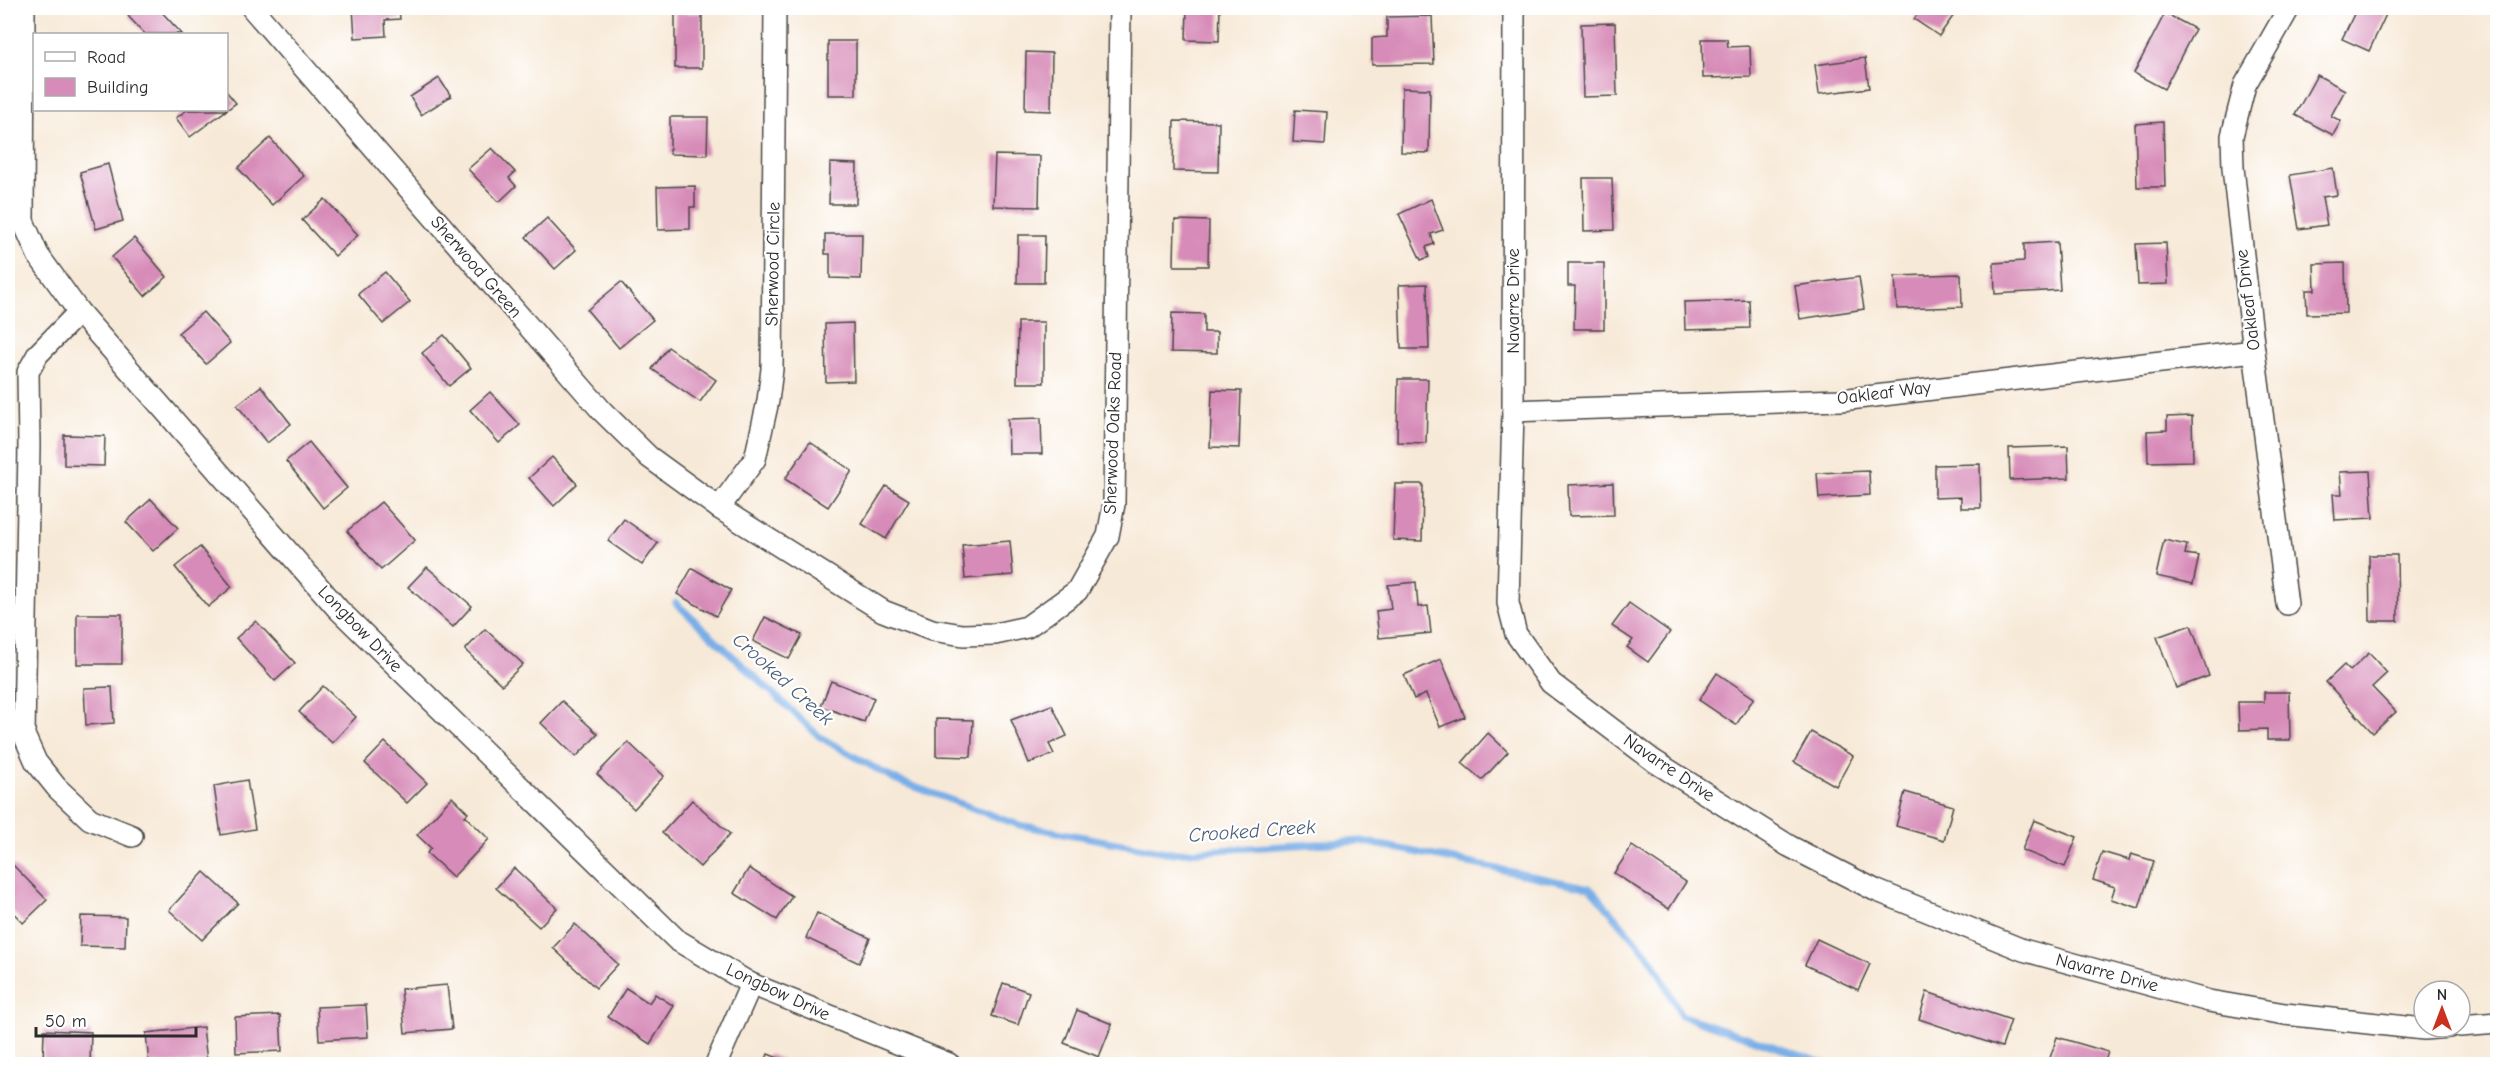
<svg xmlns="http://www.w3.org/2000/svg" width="2505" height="1072" font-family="'Comic Neue',sans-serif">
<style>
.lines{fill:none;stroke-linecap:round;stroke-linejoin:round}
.stream{stroke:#79aee7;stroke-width:7}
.building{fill:#d78bb8}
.street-casing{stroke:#4a4845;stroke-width:24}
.street{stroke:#fff;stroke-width:21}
.labels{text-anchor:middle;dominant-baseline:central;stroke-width:4.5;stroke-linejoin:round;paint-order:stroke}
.street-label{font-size:18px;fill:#2b2b2b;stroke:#fff}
.water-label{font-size:20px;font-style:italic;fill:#4a5f76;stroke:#fff}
</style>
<rect width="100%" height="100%" fill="#fff"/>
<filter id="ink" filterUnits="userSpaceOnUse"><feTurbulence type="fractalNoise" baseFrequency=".0167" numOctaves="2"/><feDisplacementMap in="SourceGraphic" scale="12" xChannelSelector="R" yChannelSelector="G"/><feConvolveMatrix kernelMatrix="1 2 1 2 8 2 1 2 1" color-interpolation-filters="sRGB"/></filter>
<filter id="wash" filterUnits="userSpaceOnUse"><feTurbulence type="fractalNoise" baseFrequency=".008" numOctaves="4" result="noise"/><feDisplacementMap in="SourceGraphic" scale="24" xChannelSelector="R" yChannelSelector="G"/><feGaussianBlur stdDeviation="1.35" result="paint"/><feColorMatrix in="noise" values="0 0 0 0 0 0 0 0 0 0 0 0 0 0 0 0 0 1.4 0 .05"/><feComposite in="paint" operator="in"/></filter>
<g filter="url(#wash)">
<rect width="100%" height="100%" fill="#f7e9d7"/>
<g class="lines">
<path class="stream" d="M 676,603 L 820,737 L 896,780 L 1019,825 L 1171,853 L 1361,841 L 1590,888 L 1653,961 L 1681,1015 L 1826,1064"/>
</g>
<g id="blocks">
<g class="building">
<path d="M 138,8 L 158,8 L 182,34 L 145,34 L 128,16 Z"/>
<path d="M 353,8 L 399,8 L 400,19 L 385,20 L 386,36 L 355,38 Z"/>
<rect x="1021" y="8" width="29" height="4"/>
<path d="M 1187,8 L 1220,8 L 1219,41 L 1186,40 Z"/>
<path d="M 1922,8 L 1959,8 L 1939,36 L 1914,19 Z"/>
<path d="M 2357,8 L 2389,8 L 2369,51 L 2342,39 Z"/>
<rect x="675" y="13" width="27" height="55"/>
<path d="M 2165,13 L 2195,29 L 2164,89 L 2134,73 Z"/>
<path d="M 1432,16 L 1434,64 L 1372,65 L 1372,38 L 1387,37 L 1387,17 Z"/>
<path d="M 1615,23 L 1617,96 L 1583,97 L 1581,24 Z"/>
<path d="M 1702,39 L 1727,39 L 1728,47 L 1750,46 L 1751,77 L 1703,78 Z"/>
<rect x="828" y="41" width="28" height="54"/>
<path d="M 1026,52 L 1052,53 L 1051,111 L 1025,110 Z"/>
<path d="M 1865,58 L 1869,88 L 1819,94 L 1815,65 Z"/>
<path d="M 2317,75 L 2345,90 L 2331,116 L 2341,121 L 2333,135 L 2295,115 Z"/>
<path d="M 439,78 L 451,96 L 421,115 L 410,97 Z"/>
<path d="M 1402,88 L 1430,89 L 1429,153 L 1401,152 Z"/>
<path d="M 226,91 L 236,103 L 190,137 L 176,118 L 187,110 L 226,110 Z"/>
<path d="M 1295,110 L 1327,112 L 1325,144 L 1293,142 Z"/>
<path d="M 670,117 L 708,117 L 707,155 L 670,154 Z"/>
<path d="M 1174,121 L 1219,122 L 1218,172 L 1173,171 Z"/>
<path d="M 2163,122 L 2165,187 L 2137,187 L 2135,124 Z"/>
<path d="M 270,138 L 304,176 L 272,205 L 238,168 Z"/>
<path d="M 492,148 L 515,172 L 509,178 L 516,186 L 499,202 L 468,169 Z"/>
<path d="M 995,155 L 1040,156 L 1039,207 L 993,206 Z"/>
<path d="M 830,163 L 857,164 L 856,204 L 829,204 Z"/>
<path d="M 108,164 L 123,221 L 96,229 L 80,172 Z"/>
<path d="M 2333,168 L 2337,195 L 2322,197 L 2327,225 L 2299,229 L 2290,175 Z"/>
<path d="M 1583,178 L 1612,178 L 1614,230 L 1584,231 Z"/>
<path d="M 695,186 L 695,207 L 690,207 L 690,229 L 658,230 L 657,187 Z"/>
<path d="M 325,199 L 358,235 L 335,256 L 302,220 Z"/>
<path d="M 1431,199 L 1443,230 L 1431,234 L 1434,244 L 1426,247 L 1429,257 L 1421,260 L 1399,214 Z"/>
<path d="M 547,218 L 576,250 L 555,269 L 526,237 Z"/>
<path d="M 1175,220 L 1209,221 L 1208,266 L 1174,266 Z"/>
<path d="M 825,234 L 862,234 L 861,279 L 830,278 L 830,254 L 825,254 Z"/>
<path d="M 1018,235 L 1045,235 L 1044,283 L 1017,283 Z"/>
<path d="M 134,238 L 167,277 L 145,296 L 112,257 Z"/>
<path d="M 2057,242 L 2060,290 L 1995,294 L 1994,263 L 2024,261 L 2024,244 Z"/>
<path d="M 2166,243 L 2168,284 L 2138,285 L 2136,244 Z"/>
<path d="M 1568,263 L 1604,263 L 1604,329 L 1574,329 L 1575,286 L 1568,286 Z"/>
<path d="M 2345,263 L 2346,313 L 2307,314 L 2306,290 L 2315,290 L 2314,264 Z"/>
<path d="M 385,272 L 410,302 L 383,324 L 358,294 Z"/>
<path d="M 1961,274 L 1962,307 L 1897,309 L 1895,276 Z"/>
<path d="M 1859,277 L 1864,309 L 1800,319 L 1795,286 Z"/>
<path d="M 621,282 L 653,320 L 619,348 L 587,310 Z"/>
<path d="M 1427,284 L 1429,349 L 1401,349 L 1399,285 Z"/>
<path d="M 1749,300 L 1750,328 L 1685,330 L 1684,302 Z"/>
<path d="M 203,312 L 230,343 L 206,364 L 178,333 Z"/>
<path d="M 1172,313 L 1204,314 L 1204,332 L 1217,332 L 1217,353 L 1171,352 Z"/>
<path d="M 1018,322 L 1044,322 L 1044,383 L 1017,383 Z"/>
<path d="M 853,323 L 854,381 L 826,382 L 825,324 Z"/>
<path d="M 444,335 L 471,368 L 449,386 L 422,353 Z"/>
<path d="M 668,347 L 716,380 L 700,402 L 652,369 Z"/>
<path d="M 1398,379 L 1428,379 L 1426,443 L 1397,442 Z"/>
<path d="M 261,386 L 291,424 L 267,443 L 237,405 Z"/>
<path d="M 1212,390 L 1241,391 L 1239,448 L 1210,447 Z"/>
<path d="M 490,392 L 520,425 L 499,443 L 470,410 Z"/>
<path d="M 2192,416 L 2193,461 L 2148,462 L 2147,431 L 2167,430 L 2167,417 Z"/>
<path d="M 1041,418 L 1042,454 L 1009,454 L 1008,419 Z"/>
<path d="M 64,435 L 105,436 L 104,466 L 64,465 Z"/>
<path d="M 309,442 L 347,488 L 323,508 L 286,461 Z"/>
<path d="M 810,442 L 852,471 L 828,507 L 785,479 Z"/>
<path d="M 2068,446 L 2069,478 L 2010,480 L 2009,448 Z"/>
<path d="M 552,457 L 577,484 L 554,506 L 529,478 Z"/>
<path d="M 1980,464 L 1981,508 L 1961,508 L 1961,497 L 1935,498 L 1935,465 Z"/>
<path d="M 1869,471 L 1870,495 L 1819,498 L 1817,473 Z"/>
<path d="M 2370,471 L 2373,518 L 2335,520 L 2333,494 L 2342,494 L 2340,472 Z"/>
<path d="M 1613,483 L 1614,515 L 1569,516 L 1568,485 Z"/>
<path d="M 1395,484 L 1423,484 L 1422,541 L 1393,540 Z"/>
<path d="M 886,486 L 909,500 L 886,539 L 862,524 Z"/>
<path d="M 151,499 L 178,528 L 153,551 L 126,522 Z"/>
<path d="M 381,502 L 415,540 L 381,570 L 347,531 Z"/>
<path d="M 624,519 L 658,543 L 642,565 L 608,541 Z"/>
<path d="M 2164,540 L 2187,545 L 2185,554 L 2199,556 L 2193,584 L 2156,576 Z"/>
<path d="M 1010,541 L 1013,575 L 965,579 L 962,545 Z"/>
<path d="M 200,547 L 232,587 L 208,607 L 175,567 Z"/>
<path d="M 2369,555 L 2397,555 L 2398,621 L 2370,621 Z"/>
<path d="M 427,567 L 472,606 L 453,627 L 408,587 Z"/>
<path d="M 692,568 L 731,590 L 716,616 L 677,594 Z"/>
<path d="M 1416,582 L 1418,607 L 1428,606 L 1431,633 L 1379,638 L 1376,611 L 1391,609 L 1388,585 Z"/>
<path d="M 1629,603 L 1670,632 L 1648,662 L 1627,647 L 1633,640 L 1612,626 Z"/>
<rect x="77" y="614" width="45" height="50"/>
<path d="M 765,617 L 802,635 L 789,659 L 753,641 Z"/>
<path d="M 256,621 L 295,663 L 275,681 L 236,638 Z"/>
<path d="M 2191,625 L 2209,676 L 2176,688 L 2157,637 Z"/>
<path d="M 485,629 L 523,664 L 502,685 L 465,650 Z"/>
<path d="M 2369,653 L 2387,673 L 2372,687 L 2396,712 L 2373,733 L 2326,682 L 2344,665 L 2350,671 Z"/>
<path d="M 1441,659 L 1465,717 L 1440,727 L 1426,694 L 1414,699 L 1404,675 Z"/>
<path d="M 1717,673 L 1754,698 L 1736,725 L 1699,700 Z"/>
<path d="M 831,681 L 874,698 L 864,722 L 821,706 Z"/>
<path d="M 323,686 L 356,717 L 332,743 L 299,712 Z"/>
<path d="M 112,687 L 114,723 L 86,725 L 84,688 Z"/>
<path d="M 2264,692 L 2289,692 L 2290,740 L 2267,740 L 2267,729 L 2239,730 L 2238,702 L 2264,702 Z"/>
<path d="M 562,701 L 598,734 L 576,757 L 541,723 Z"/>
<path d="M 1052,705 L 1067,736 L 1049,744 L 1054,754 L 1029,763 L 1011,720 Z"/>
<path d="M 936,719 L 973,720 L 971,757 L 936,756 Z"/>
<path d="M 1811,732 L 1853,756 L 1836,786 L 1794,762 Z"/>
<path d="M 1488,733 L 1508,752 L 1482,780 L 1462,763 Z"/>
<path d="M 385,742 L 427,783 L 407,803 L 365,763 Z"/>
<path d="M 628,742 L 664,776 L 634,809 L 597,774 Z"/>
<path d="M 247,780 L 255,829 L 221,835 L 214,786 Z"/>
<path d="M 1905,792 L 1953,806 L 1944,840 L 1896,826 Z"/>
<path d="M 452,797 L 468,813 L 465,816 L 489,839 L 453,877 L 427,853 L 431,848 L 417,835 Z"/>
<path d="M 692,800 L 730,834 L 700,867 L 662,833 Z"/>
<path d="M 2034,820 L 2077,837 L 2065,867 L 2022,850 Z"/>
<path d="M 1632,846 L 1686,882 L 1669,909 L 1614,873 Z"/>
<path d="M 2102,852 L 2129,860 L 2131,854 L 2154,861 L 2139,908 L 2111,899 L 2115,887 L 2093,880 Z"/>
<path d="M 13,865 L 47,900 L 23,923 L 8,907 L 8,870 Z"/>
<path d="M 514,868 L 557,908 L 539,927 L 496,888 Z"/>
<path d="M 749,868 L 792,896 L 777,920 L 734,893 Z"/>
<path d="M 204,872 L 238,903 L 202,940 L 169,910 Z"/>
<path d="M 817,913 L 870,938 L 859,963 L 806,938 Z"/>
<path d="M 81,916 L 126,917 L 125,947 L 80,946 Z"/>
<path d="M 575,924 L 618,964 L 596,988 L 553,948 Z"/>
<path d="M 1817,939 L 1870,964 L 1858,990 L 1805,965 Z"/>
<path d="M 1003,983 L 1029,992 L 1018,1025 L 992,1016 Z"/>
<path d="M 447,985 L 452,1029 L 405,1033 L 401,989 Z"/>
<path d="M 626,988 L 649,1003 L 655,994 L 674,1006 L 650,1044 L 608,1017 Z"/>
<path d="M 1927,992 L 2011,1020 L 2002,1047 L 1919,1019 Z"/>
<path d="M 366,1005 L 368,1037 L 319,1040 L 317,1007 Z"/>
<path d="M 1077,1010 L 1112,1024 L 1099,1057 L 1064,1043 Z"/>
<path d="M 280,1015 L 282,1051 L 236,1053 L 235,1017 Z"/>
<path d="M 203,1027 L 207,1062 L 149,1064 L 146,1033 Z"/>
<path d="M 44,1030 L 91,1032 L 90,1064 L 43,1063 Z"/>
<path d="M 2057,1037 L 2108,1052 L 2104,1064 L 2048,1064 Z"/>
<path d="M 768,1054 L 793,1064 L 764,1064 Z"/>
</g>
</g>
</g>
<g filter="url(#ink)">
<use href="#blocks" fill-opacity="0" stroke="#4a4845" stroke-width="1.5"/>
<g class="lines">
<g class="street-casing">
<g id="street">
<path d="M 24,8 L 23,221 L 38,255 L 79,312 L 338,609 L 677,940 L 751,984 L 949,1064"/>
<path d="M 252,8 L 602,411 L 649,457 L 719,508 L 883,611 L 932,630 L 963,635 L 995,634 L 1027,627 L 1077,591 L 1108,536 L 1114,504 L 1120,8"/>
<path d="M 1514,8 L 1513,411 L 1508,603 L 1516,634 L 1551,683 L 1654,761 L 1789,846 L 1875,890 L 2023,950 L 2209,1001 L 2285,1014 L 2424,1029 L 2449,1027"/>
<path d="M 79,312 L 38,354 L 28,372 L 29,446 L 24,735 L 36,762 L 57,788 L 90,819 L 132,836"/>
<path d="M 1513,411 L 1841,400 L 2254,351"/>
<path d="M 719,508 L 755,459 L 768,401 L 772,369 L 775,8"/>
<path d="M 2287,604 L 2254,351 L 2233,168 L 2232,136 L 2245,85 L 2289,8"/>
<path d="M 2460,1026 L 2498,1023"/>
<path d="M 716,1064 L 751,984"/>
</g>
</g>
<use href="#street" class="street"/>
</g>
</g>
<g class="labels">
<g class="street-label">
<text transform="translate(773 264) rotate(-89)">Sherwood Circle</text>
<text transform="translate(476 267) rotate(49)">Sherwood Green</text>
<text transform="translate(2248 300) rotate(-97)">Oakleaf Drive</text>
<text transform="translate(1513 301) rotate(-90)">Navarre Drive</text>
<text transform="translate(1884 393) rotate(-7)">Oakleaf Way</text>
<text transform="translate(1113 433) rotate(-88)">Sherwood Oaks Road</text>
<text transform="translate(360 629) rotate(46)">Longbow Drive</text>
<text transform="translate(1669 768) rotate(34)">Navarre Drive</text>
<text transform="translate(2107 973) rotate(15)">Navarre Drive</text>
<text transform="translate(778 992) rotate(25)">Longbow Drive</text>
</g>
<g class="water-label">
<text transform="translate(783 679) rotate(42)">Crooked Creek</text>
<text transform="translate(1252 831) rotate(-4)">Crooked Creek</text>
</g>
</g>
<rect width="2505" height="1072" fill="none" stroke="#fff" stroke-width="30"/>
<rect x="33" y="33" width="195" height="78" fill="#ffffff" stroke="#aaaaaa" stroke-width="1.5"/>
<rect x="45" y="52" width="30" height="9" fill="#ffffff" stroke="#aaaaaa" stroke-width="1.5"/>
<text x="87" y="63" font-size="18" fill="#2b2b2b">Road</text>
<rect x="45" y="78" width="30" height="18" fill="#d78bb8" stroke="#aaaaaa" stroke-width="1.5"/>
<text x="87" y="93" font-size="18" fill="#2b2b2b">Building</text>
<g transform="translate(2442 1009)"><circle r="28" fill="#ffffff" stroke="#aaaaaa" stroke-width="1.5"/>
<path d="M0-4.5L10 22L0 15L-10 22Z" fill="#c8321e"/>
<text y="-9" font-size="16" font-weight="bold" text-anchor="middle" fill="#2b2b2b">N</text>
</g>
<path d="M36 1027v9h160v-9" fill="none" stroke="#2b2b2b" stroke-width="3"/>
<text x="45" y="1027" font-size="18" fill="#2b2b2b" stroke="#ffffff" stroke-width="4.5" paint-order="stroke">50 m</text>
</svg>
